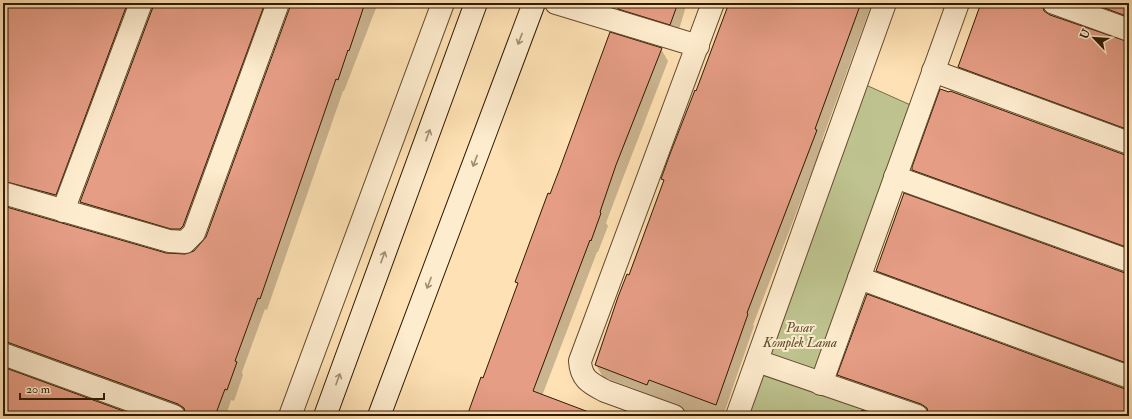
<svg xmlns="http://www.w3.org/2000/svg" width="1132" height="419" font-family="'IM FELL Double Pica',serif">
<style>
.green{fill:#bec38f;stroke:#776f48}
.shadow{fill:#0003}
.building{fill:#e59d85;stroke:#301b01}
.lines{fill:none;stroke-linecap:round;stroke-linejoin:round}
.street-casing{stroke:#644c2e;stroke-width:24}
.secondary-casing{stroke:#301b01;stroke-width:24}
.street{stroke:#feecce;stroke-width:22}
.secondary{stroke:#feecce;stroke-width:22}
.oneway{stroke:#a18e72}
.labels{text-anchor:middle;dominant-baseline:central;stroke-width:4;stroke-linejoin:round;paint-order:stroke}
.park-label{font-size:13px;font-style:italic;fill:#5b4d2c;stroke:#feecce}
</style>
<rect width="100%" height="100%" fill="#fee1b4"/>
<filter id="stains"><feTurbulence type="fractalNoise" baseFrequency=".005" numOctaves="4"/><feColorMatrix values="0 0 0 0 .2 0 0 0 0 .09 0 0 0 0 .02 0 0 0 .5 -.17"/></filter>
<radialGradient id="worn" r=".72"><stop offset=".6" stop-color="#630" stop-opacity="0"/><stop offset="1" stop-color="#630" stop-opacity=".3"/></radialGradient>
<g class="green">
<path d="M 857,81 L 915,107 L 819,381 L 758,356 Z"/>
<path d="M 762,368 L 889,416 L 745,416 Z"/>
</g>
<g class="shadow">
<path d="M 3,3 L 144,3 L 62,206 L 3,195 Z"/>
<path d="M 153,3 L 281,3 L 187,241 L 88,214 L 81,202 L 154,8 Z"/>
<path d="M 290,3 L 378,3 L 344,91 L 343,91 L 267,310 L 265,309 L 242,372 L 243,375 L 234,401 L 231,400 L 226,416 L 186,416 L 15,354 L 3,345 L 3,207 L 165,254 L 189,255 L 194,252 L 207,238 L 291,8 Z"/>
<path d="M 619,3 L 687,3 L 677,36 L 624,20 L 617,8 Z"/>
<path d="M 729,3 L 872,3 L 822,140 L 823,143 L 753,325 L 754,326 L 723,416 L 686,416 L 662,407 L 656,397 L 603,377 L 596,365 L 664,182 L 663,179 L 697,92 Z"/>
<path d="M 983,3 L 1048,3 L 1046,7 L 1045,13 L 1049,15 L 1129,43 L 1129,135 L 964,74 L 960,67 Z"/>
<path d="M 1076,3 L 1129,3 L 1129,22 Z"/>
<path d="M 661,49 L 668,61 L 623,178 L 606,223 L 608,226 L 598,252 L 597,252 L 542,396 L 596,416 L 467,416 L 483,379 L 518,285 L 516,282 L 550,195 Z"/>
<path d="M 1124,156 L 1129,156 L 1129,253 L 918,177 L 913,170 Z"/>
<path d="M 877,271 L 1129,274 L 1129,369 L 881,278 Z"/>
<path d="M 839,375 L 1129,390 L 1129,416 L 930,416 L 930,414 L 926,411 L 843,382 Z"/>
</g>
<g class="building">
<path d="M 3,3 L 116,3 L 126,7 L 56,195 L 3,181 Z"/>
<path d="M 153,3 L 265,3 L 183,226 L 180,229 L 171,229 L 80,202 L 153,7 Z"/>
<path d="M 290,3 L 365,3 L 349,51 L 348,50 L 338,80 L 336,79 L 260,299 L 258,298 L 235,361 L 237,362 L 227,390 L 225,389 L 215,416 L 186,416 L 184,408 L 178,404 L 7,342 L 3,342 L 3,206 L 166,253 L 185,254 L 194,251 L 206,237 L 290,7 Z"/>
<path d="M 620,3 L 678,3 L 670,25 L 618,9 Z"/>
<path d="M 729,3 L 861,3 L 815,129 L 817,130 L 747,313 L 748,314 L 716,405 L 649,380 L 647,385 L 595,365 L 618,297 L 627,274 L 629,275 L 664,180 L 661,179 L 670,154 L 695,90 L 696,91 Z"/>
<path d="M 981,3 L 1042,3 L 1044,11 L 1050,15 L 1129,42 L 1129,130 L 958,67 Z"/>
<path d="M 1091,3 L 1129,3 L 1129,17 Z"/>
<path d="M 610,32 L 662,48 L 616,165 L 600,212 L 601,213 L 591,241 L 590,240 L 533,391 L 594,414 L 593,416 L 467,416 L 481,377 L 483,378 L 518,283 L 515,282 L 521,266 L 548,193 L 550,194 L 560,168 Z"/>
<path d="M 940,89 L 949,92 L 950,91 L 1125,155 L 1129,155 L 1129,248 L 912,170 L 912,167 Z"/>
<path d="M 904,193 L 1125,273 L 1129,273 L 1129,364 L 876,271 Z"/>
<path d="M 867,294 L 1125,389 L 1129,389 L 1129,416 L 929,416 L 927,408 L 921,404 L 837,375 Z"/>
<path d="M 3,367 L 137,416 L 3,416 Z"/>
<path d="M 862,410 L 879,416 L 860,416 Z"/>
</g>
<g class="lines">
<g class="street-casing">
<g id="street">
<path d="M 556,3 L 698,46"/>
<path d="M 1054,3 L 1129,30"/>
<path d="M 933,71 L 1129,143"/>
<path d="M 895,177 L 1129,261"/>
<path d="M 3,193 L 169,241 L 185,242 L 194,233 L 278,3"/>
<path d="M 63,211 L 141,3"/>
<path d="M 859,278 L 1129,377"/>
<path d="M 3,354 L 174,416"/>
<path d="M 757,361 L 917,416"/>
<path d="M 821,384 L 958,3"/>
<path d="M 290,416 L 443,3"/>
<path d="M 674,416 L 605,391 C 590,383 581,379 580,361 L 713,3"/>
<path d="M 737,416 L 885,3"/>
</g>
</g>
<g class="secondary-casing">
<g id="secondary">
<path d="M 325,416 L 476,3"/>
<path d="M 379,416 L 534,3"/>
</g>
</g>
<use href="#street" class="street"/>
<use href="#secondary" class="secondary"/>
</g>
<defs><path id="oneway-shaft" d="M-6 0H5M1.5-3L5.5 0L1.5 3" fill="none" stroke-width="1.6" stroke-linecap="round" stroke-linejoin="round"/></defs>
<g class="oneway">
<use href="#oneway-shaft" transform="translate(520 39) rotate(111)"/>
<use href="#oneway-shaft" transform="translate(428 135) rotate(-70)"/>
<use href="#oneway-shaft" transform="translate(475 161) rotate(111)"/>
<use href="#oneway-shaft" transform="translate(383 257) rotate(-70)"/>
<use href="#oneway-shaft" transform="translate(429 283) rotate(111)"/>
<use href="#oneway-shaft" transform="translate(338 379) rotate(-70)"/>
</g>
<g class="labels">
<g class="park-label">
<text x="800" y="328">Pasar<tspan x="800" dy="15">Komplek Lama</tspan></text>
</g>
</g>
<rect width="1132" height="419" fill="none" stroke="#fee1b4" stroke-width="16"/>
<rect x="4" y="4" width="1124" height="411" fill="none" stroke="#301b01" stroke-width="2"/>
<rect x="8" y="8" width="1116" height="403" fill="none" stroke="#301b01"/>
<g transform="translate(1094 38) rotate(295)" stroke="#feecce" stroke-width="3" paint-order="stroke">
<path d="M0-3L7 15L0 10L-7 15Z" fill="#301b01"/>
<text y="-6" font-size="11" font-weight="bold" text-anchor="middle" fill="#301b01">U</text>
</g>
<path d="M20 393v6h84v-6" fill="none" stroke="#301b01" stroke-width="2"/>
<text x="26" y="393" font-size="12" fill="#301b01" stroke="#feecce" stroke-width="3" paint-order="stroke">20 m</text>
<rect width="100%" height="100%" filter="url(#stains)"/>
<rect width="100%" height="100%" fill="url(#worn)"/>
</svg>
